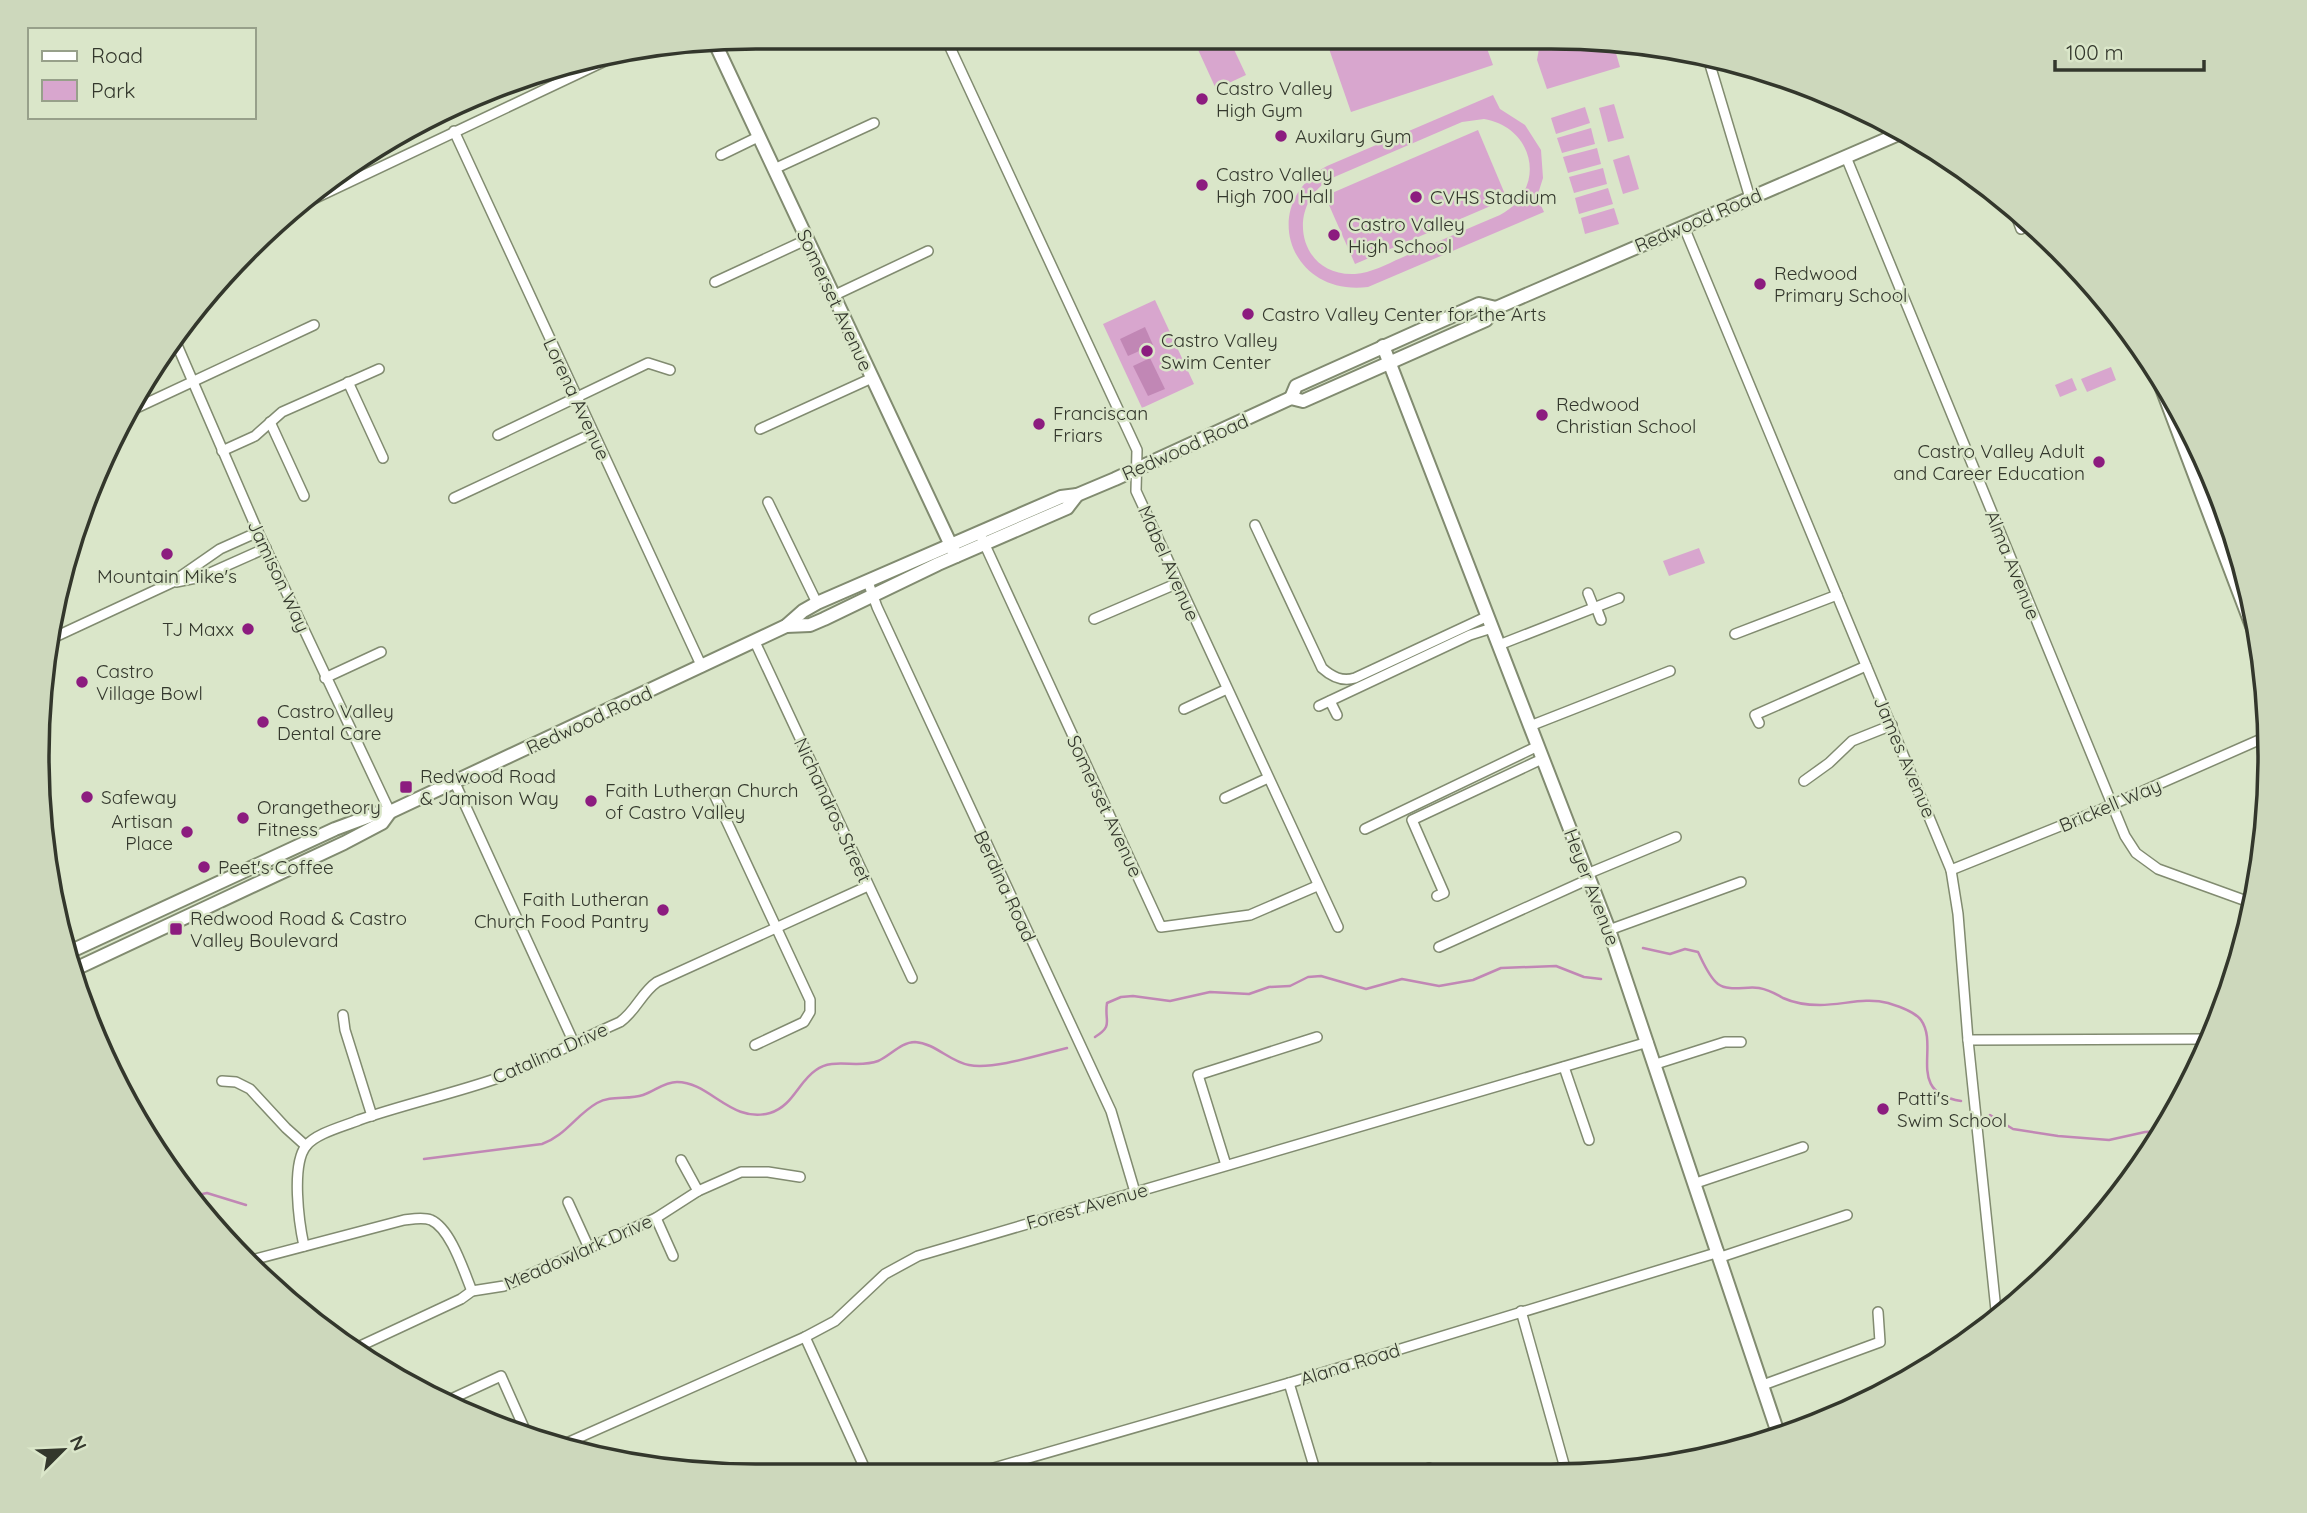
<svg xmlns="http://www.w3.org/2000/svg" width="2307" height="1513" font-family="Quicksand,sans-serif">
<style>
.green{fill:#d8a6ce;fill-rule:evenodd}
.water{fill:#c187b5}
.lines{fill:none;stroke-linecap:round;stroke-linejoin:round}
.stream{stroke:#c187b5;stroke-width:2.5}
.street-casing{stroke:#818b70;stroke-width:12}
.secondary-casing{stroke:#818b70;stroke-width:16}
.street{stroke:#fff;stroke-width:9}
.secondary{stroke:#fff;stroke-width:12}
.poi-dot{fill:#8c1c7f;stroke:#dae6c9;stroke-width:2.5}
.labels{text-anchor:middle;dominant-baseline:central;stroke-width:5;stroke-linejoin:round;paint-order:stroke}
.poi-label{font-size:19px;fill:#33372c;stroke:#dae6c9;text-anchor:start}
.street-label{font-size:19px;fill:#33372c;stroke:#dae6c9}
.rim{fill:none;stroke:#33372c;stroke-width:3.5}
</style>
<rect width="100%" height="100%" fill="#dae6c9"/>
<g class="green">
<path d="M 1195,43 L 1231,43 L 1246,75 L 1216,89 Z"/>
<path d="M 1327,43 L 1485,43 L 1493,65 L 1351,112 Z"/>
<path d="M 1540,43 L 1613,43 L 1620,67 L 1547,89 L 1537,60 Z"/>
<path d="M 1493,95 L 1500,109 L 1525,125 L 1541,150 L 1543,178 L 1537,197 L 1544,212 L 1368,287 C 1290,297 1257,205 1327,166 ZM 1484,119 C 1536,128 1547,190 1500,215 C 1467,229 1434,243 1401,258 C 1387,264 1371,273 1355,274 C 1298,277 1284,205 1332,178 L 1462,122 Z"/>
<path d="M 1614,104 L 1624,138 L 1608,142 L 1599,108 Z"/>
<path d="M 1585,107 L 1590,123 L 1556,134 L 1551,118 Z"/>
<path d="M 1591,128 L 1595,144 L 1562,153 L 1557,138 Z"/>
<path d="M 1478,130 L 1507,199 L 1355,264 L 1325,196 Z"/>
<path d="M 1597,148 L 1601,164 L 1568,173 L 1563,157 Z"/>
<path d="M 1629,155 L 1639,189 L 1623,194 L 1613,160 Z"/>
<path d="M 1603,168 L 1607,184 L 1574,193 L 1569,177 Z"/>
<path d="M 1608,188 L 1613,204 L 1579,214 L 1575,198 Z"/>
<path d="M 1614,208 L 1619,224 L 1585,234 L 1581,218 Z"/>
<path d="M 1155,300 L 1194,384 L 1142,408 L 1103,324 Z"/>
<path d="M 2111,367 L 2116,380 L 2087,392 L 2081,379 Z"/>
<path d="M 2072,378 L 2077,390 L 2060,397 L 2055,385 Z"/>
<path d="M 1699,548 L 1705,563 L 1669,576 L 1663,561 Z"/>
</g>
<g class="water">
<path d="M 1145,327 L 1153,345 L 1128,356 L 1120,339 Z"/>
<path d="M 1150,358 L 1165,389 L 1148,396 L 1133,366 Z"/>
</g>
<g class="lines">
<g class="stream">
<path d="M 1643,948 L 1670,954 L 1685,949 L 1698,952 C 1703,962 1709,977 1718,984 C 1729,992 1746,986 1759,988 C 1770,990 1774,993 1783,998 C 1794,1003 1808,1005 1820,1005 C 1843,1005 1865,997 1888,1003 C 1898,1006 1915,1012 1921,1020 C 1940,1047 1905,1092 1961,1101"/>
<path d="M 1095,1037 C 1114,1025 1104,1022 1107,1003 L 1121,997 L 1133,996 L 1170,1001 L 1210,992 L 1249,994 L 1269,987 L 1290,986 L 1308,977 L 1321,976 L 1366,989 L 1402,979 L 1439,986 L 1473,980 L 1501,968 L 1556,966 L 1584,977 L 1601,979"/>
<path d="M 1990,1115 L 2013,1129 L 2058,1136 L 2109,1140 L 2145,1132 L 2163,1131"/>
<path d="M 424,1159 L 542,1144 C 565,1136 576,1115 597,1103 C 611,1095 628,1100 643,1095 C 655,1091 664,1082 677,1082 C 710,1082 731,1124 770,1113 C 793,1106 798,1082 816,1070 C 833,1057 858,1069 878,1061 C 890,1056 901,1042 915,1042 C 935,1043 950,1062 969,1065 C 993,1070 1042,1054 1067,1048"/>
<path d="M 188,1197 L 207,1193 L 246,1205"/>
</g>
<g class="street-casing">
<g id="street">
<path d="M 948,43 L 1137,450 L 1136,491 L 1338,927"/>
<path d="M 1708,58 L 1750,198"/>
<path d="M 454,131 L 702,667"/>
<path d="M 721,155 L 758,137"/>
<path d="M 1846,157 L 2125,836 L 2136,853 L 2158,869 L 2252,903"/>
<path d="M 774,169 L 874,123"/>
<path d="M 2013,207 L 2021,229"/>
<path d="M 288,211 L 624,52"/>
<path d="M 1684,227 L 1951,870 L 1958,914 L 1968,1040 L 1997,1320"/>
<path d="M 715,282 L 808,239"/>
<path d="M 835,295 L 928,251"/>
<path d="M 174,338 L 258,532 L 390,812"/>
<path d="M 348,382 L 383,458"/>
<path d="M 132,410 L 314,325"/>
<path d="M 270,422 L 304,496"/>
<path d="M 760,429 L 872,378"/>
<path d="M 498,435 L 648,363 L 670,370"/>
<path d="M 222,451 L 255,436 L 282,412 L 379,369"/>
<path d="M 454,498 L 593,433"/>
<path d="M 768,502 L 817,603"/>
<path d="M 1255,525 L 1322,668 C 1332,677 1342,682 1355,678 L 1488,616"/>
<path d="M 979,532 L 1161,927 L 1250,915 L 1317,886"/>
<path d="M 176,582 L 201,577 L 266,548"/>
<path d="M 868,582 L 877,607 L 1111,1111 L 1135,1192"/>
<path d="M 1588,593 L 1594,608"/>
<path d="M 1596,607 L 1601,620"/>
<path d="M 1094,619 L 1178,583"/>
<path d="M 48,634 L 57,636 L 171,583 L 220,549 L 258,532"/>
<path d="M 1735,634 L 1837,595"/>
<path d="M 755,642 L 912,978"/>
<path d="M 1499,645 L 1619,598"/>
<path d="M 325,678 L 381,652"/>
<path d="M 1330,701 L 1337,715"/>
<path d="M 1319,706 L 1470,635 L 1492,628"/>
<path d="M 1184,709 L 1227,689"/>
<path d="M 1759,723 L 1755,715 L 1866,666"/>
<path d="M 1530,726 L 1670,671"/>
<path d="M 1804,781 L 1829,763 L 1852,741 L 1892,725"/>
<path d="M 455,783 L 574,1043"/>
<path d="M 714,794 L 810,1000 L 810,1012 L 804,1022 L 755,1045"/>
<path d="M 1225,798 L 1268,778"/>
<path d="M 1365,829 L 1538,746"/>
<path d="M 1951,870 L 2100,810 L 2268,736"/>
<path d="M 1587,874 L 1676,837"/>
<path d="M 1437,896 L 1444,893 L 1412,820 L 1542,759"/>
<path d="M 1609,930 L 1741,882"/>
<path d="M 1439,947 L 1589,879"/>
<path d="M 343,1015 L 345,1030 L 372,1116"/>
<path d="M 1968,1040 L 2209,1039"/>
<path d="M 1656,1064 L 1725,1042 L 1741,1042"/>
<path d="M 1564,1067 L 1589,1140"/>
<path d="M 222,1081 L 236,1082 L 250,1089 L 286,1128 L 306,1146"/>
<path d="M 681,1160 L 698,1191"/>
<path d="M 1226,1165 L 1198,1075 L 1317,1037"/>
<path d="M 1696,1183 L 1803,1147"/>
<path d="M 568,1202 L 589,1248"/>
<path d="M 656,1218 L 673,1256"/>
<path d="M 304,1246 C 299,1223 291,1165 306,1146 C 316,1133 345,1126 359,1120 C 405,1104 452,1094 498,1078 C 539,1062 579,1040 620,1022 C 636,1011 641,993 657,982 L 868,886"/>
<path d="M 1721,1257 L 1847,1215"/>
<path d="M 248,1261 L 404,1220 C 413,1219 423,1217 431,1220 C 451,1229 464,1272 472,1291"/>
<path d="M 1521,1311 L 1567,1475"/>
<path d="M 805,1337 L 866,1471"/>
<path d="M 358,1347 L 461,1299 L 472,1291 L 504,1286 L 589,1248 L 656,1218 L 698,1191 L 741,1172 L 768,1172 L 800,1177"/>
<path d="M 1289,1383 L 1316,1473"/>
<path d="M 1763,1385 L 1880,1342 L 1878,1312"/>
<path d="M 449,1400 L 501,1376 L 529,1439"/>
<path d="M 560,1446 L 805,1337 L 835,1321 L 885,1274 L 918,1256 L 1648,1042"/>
<path d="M 1429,1468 L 1433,1474"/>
<path d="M 980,1472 L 1289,1383 L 1719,1252"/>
</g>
</g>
<g class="secondary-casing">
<g id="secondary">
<path d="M 715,43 L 956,556"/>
<path d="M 1383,346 L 1609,930 L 1779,1436"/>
<path d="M 2158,378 L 2258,642"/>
<path d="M 1291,398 L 1296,386 L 1479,304 L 1496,308"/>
<path d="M 786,626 L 810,625 L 824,619 L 938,564 L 1067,508 L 1077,495"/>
<path d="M 67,953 L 335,829 L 378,813 L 390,812 L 786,626 L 803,611 L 817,603 L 1061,497 L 1077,495 L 1115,479 L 1291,398 L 1303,401 L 1486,320 L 1496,308 L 1901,133"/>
<path d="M 73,970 L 344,843 L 382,823 L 390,812"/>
</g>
</g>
<use href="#street" class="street"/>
<use href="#secondary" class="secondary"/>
</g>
<g class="poi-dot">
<circle cx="1202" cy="99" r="7"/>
<circle cx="1281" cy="136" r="7"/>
<circle cx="1202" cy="185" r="7"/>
<circle cx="1416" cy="197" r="7"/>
<circle cx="1334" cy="235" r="7"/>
<circle cx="1760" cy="284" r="7"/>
<circle cx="1248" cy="314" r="7"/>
<circle cx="1147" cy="351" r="7"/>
<circle cx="1542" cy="415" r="7"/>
<circle cx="1039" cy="424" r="7"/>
<circle cx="2099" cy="462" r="7"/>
<circle cx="167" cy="554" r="7"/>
<circle cx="248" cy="629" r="7"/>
<circle cx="82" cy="682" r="7"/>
<circle cx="263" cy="722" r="7"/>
<rect x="399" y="780" width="14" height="14" rx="3.5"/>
<circle cx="87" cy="797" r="7"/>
<circle cx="591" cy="801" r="7"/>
<circle cx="243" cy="818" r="7"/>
<circle cx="187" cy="832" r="7"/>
<circle cx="204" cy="867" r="7"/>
<circle cx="663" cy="910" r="7"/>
<rect x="169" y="922" width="14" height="14" rx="3.5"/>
<circle cx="1883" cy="1109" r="7"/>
</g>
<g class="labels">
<g class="poi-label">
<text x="1216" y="88">Castro Valley<tspan x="1216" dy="22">High Gym</tspan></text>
<text x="1295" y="136">Auxilary Gym</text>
<text x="1216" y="174">Castro Valley<tspan x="1216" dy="22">High 700 Hall</tspan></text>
<text x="1430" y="197">CVHS Stadium</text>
<text x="1348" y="224">Castro Valley<tspan x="1348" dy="22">High School</tspan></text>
<text x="1774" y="273">Redwood<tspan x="1774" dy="22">Primary School</tspan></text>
<text x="1262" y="314">Castro Valley Center for the Arts</text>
<text x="1161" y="340">Castro Valley<tspan x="1161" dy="22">Swim Center</tspan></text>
<text x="1556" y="404">Redwood<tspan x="1556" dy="22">Christian School</tspan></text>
<text x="1053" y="413">Franciscan<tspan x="1053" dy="22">Friars</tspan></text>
<text x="2085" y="451" text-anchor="end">Castro Valley Adult<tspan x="2085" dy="22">and Career Education</tspan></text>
<text x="167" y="576" text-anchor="middle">Mountain Mike's</text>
<text x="234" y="629" text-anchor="end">TJ Maxx</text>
<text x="96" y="671">Castro<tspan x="96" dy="22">Village Bowl</tspan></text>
<text x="277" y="711">Castro Valley<tspan x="277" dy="22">Dental Care</tspan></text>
<text x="420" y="776">Redwood Road<tspan x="420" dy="22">&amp; Jamison Way</tspan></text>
<text x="605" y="790">Faith Lutheran Church<tspan x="605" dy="22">of Castro Valley</tspan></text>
<text x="101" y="797">Safeway</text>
<text x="257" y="807">Orangetheory<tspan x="257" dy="22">Fitness</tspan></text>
<text x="173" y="821" text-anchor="end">Artisan<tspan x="173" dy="22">Place</tspan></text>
<text x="218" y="867">Peet's Coffee</text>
<text x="649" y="899" text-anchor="end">Faith Lutheran<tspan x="649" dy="22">Church Food Pantry</tspan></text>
<text x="190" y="918">Redwood Road &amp; Castro<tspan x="190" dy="22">Valley Boulevard</tspan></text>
<text x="1897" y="1098">Patti's<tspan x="1897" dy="22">Swim School</tspan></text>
</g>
<g class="street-label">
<text transform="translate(1698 220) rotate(-23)">Redwood Road</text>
<text transform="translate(835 300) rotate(65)">Somerset Avenue</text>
<text transform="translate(577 399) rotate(65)">Lorena Avenue</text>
<text transform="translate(1185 447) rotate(-24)">Redwood Road</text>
<text transform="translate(1169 563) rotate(66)">Mabel Avenue</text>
<text transform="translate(2013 565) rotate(68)">Alma Avenue</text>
<text transform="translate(279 576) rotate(65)">Jamison Way</text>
<text transform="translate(589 720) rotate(-25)">Redwood Road</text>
<text transform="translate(1905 757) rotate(67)">James Avenue</text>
<text transform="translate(2110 805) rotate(-23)">Brickell Way</text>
<text transform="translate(1105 806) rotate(65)">Somerset Avenue</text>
<text transform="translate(833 810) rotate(65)">Nichandros Street</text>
<text transform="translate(1005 886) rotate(65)">Berdina Road</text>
<text transform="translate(1592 887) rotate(69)">Heyer Avenue</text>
<text transform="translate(550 1053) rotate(-24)">Catalina Drive</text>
<text transform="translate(1087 1206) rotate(-16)">Forest Avenue</text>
<text transform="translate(578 1252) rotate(-24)">Meadowlark Drive</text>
<text transform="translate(1350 1364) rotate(-17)">Alana Road</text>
</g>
</g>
<path d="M0 0H2307V1513H0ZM756 49H1551A707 707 0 0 1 2258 756V757A707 707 0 0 1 1551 1464H756A707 707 0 0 1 49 757V756A707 707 0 0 1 756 49Z" fill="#cdd8bc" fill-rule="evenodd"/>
<path class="rim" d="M756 49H1551A707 707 0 0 1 2258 756V757A707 707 0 0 1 1551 1464H756A707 707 0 0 1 49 757V756A707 707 0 0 1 756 49Z"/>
<rect x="28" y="28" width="228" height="91" fill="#dae6c9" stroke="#97a08a" stroke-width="2"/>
<rect x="42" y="51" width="35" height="10" fill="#ffffff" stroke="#97a08a" stroke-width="2"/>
<text x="91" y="63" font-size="21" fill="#33372c">Road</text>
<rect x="42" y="80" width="35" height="21" fill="#d8a6ce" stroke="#97a08a" stroke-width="2"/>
<text x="91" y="98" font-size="21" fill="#33372c">Park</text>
<g transform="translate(63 1450) rotate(66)" stroke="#dae6c9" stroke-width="5" paint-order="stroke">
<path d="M0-5L12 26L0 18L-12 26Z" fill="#33372c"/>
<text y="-10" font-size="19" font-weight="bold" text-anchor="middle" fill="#33372c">N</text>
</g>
<path d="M2055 60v10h149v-10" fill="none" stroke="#33372c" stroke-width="3.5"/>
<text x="2066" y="60" font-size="21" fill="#33372c" stroke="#dae6c9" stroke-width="5" paint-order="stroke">100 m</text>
</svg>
